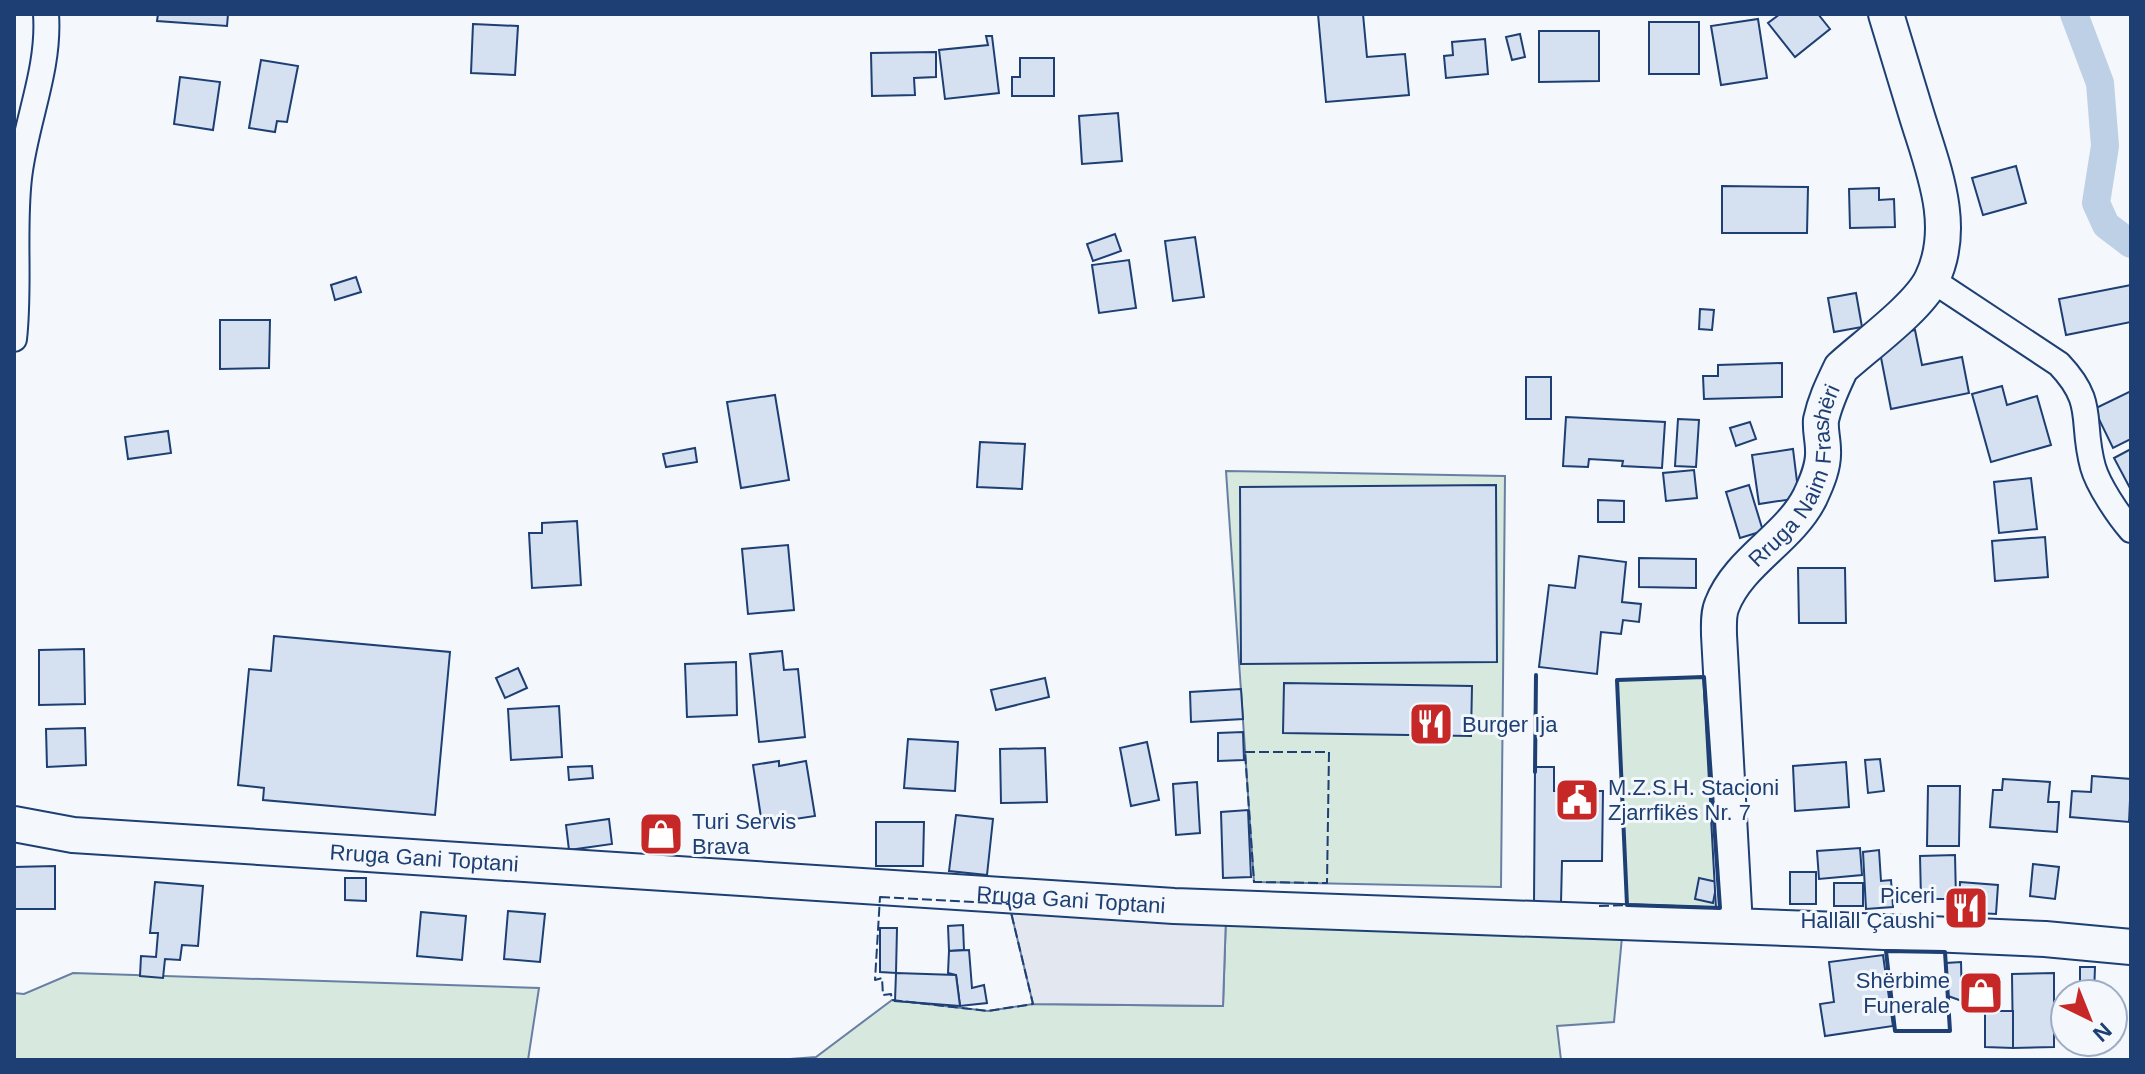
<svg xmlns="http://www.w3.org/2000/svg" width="2145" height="1074" font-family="Arial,sans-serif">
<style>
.green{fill:#d7e8df;stroke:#687fa3;stroke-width:2}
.parking{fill:#e3e8f0;stroke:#687fa3;stroke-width:2}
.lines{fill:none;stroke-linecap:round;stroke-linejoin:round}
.canal{stroke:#bed0e5;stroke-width:28}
.building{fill:#d5e0f0;stroke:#1d3f73;stroke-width:2}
.street-casing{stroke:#1d3f73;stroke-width:28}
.secondary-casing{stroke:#1d3f73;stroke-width:38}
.street{stroke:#f4f7fb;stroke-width:24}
.secondary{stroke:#f4f7fb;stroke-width:34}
.fence{stroke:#1d3f73;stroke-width:2;stroke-dasharray:10 4;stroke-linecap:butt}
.wall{stroke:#1d3f73;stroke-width:4}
.labels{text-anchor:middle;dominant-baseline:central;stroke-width:6;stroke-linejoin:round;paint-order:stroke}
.street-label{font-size:22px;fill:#1d3f73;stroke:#f4f7fb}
.poi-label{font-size:22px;fill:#1d3f73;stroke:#f4f7fb;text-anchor:start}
</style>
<rect width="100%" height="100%" fill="#f4f7fb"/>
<g class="green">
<path d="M 1226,471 L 1505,476 L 1501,887 L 1254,882 Z"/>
<path d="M 1704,677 L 1720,908 L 1627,905 L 1617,680 Z"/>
<path d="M 1226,916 L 1622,937 L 1614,1022 L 1557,1026 L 1561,1060 L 777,1060 L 816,1057 L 892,1000 L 988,1011 L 1033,1004 L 1223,1006 Z"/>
<path d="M 73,973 L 539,988 L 528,1060 L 14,1060 L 14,993 L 24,994 Z"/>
</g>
<path class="parking" d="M 1009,904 L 1226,916 L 1223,1006 L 1033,1004 Z"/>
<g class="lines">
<path class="canal" d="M 2074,14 L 2100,83 L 2105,146 L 2096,203 L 2106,225 L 2131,244"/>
</g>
<g class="building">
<path d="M 158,14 L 228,14 L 227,26 L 157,21 Z"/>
<path d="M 1318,14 L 1363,14 L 1367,57 L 1405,54 L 1409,95 L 1326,102 Z"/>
<path d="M 1780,14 L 1818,14 L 1830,29 L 1795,57 L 1768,23 Z"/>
<path d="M 1758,19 L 1767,78 L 1721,85 L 1711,26 Z"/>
<rect x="1649" y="22" width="50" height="52"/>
<path d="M 473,24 L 518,26 L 515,75 L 471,73 Z"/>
<path d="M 1539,31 L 1599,31 L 1599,81 L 1539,82 Z"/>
<path d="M 1520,34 L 1525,57 L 1512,60 L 1506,37 Z"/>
<path d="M 986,36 L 992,36 L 999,93 L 945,99 L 939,50 L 988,45 Z"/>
<path d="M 1485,39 L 1488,74 L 1446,78 L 1444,56 L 1453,55 L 1452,42 Z"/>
<path d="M 936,52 L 936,77 L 914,78 L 915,95 L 872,96 L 871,53 Z"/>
<path d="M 1020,58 L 1054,58 L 1054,96 L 1012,96 L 1012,77 L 1020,77 Z"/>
<path d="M 261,60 L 298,66 L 287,122 L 277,121 L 275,132 L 249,128 Z"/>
<path d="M 180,77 L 220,82 L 213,130 L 174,124 Z"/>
<path d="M 1118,113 L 1122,161 L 1082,164 L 1079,116 Z"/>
<path d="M 2016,166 L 2026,203 L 1983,215 L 1972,178 Z"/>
<path d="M 1722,186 L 1808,187 L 1807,233 L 1722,233 Z"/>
<path d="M 1879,188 L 1879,200 L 1894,199 L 1895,227 L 1850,228 L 1849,189 Z"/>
<path d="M 1115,234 L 1121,251 L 1093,261 L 1087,244 Z"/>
<path d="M 1195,237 L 1204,297 L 1173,301 L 1165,241 Z"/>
<path d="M 1129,260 L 1136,308 L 1099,313 L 1092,265 Z"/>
<path d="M 356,277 L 361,292 L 335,300 L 331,285 Z"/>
<path d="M 2131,285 L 2131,322 L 2066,335 L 2059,299 Z"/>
<path d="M 1856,293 L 1862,327 L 1834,332 L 1828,298 Z"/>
<path d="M 1700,309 L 1714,310 L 1712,330 L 1699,329 Z"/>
<path d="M 220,320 L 270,320 L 269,368 L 220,369 Z"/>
<path d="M 1915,330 L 1922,365 L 1962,357 L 1969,393 L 1891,409 L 1877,337 Z"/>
<path d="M 1782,363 L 1782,397 L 1704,399 L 1703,376 L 1718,376 L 1718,365 Z"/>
<rect x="1526" y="377" width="25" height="42"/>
<path d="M 2002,386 L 2007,405 L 2037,396 L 2051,445 L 1991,462 L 1972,394 Z"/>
<path d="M 2131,391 L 2131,439 L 2113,448 L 2094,409 Z"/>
<path d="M 775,395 L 789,480 L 741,488 L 727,402 Z"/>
<path d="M 1566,417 L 1665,422 L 1662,468 L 1622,466 L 1623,461 L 1589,459 L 1588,467 L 1563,466 Z"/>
<path d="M 1678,419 L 1699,420 L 1696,467 L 1675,466 Z"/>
<path d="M 1750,422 L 1756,439 L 1736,446 L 1730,428 Z"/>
<path d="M 168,431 L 171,453 L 128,459 L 125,437 Z"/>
<path d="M 980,442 L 1025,444 L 1022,489 L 977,487 Z"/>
<path d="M 695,448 L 697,462 L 666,467 L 663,454 Z"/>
<path d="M 1793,449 L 1799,498 L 1759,504 L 1752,455 Z"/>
<path d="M 2131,449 L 2131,490 L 2114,458 Z"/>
<path d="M 1694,470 L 1697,498 L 1666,501 L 1663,473 Z"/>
<path d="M 2031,478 L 2037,529 L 1999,533 L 1994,482 Z"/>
<path d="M 1496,485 L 1497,662 L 1241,664 L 1240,487 Z"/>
<path d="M 1749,485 L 1763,531 L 1740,538 L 1726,492 Z"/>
<path d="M 1598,500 L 1624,501 L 1624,522 L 1598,522 Z"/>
<path d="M 577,521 L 581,585 L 532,588 L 529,533 L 542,533 L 542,523 Z"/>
<path d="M 2045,537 L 2048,577 L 1995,581 L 1992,541 Z"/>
<path d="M 788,545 L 794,610 L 748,614 L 742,549 Z"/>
<path d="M 1579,556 L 1626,562 L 1622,602 L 1641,604 L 1639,622 L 1623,620 L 1621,634 L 1601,632 L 1597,674 L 1539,667 L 1549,585 L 1575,588 Z"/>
<path d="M 1639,558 L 1696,559 L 1696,588 L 1639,587 Z"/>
<path d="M 1798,568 L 1845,568 L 1846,623 L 1799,623 Z"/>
<path d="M 274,636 L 450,652 L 435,815 L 263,800 L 264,788 L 238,785 L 249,669 L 271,671 Z"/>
<path d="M 84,649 L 85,704 L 39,705 L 39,650 Z"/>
<path d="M 782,651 L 784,670 L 798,669 L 805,737 L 759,742 L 750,654 Z"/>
<path d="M 736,662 L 737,715 L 687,717 L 685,664 Z"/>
<path d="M 518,668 L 527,688 L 505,698 L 496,678 Z"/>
<path d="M 1045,678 L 1049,697 L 996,710 L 991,690 Z"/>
<path d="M 1284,683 L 1472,686 L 1471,736 L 1283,733 Z"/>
<path d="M 1241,689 L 1243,719 L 1191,722 L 1190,692 Z"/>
<path d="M 559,706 L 562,757 L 511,760 L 508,709 Z"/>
<path d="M 85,728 L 86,765 L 47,767 L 46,729 Z"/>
<path d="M 1243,732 L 1244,760 L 1218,761 L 1218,733 Z"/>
<path d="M 908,739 L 958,742 L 955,791 L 904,788 Z"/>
<path d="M 1147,742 L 1159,800 L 1131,806 L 1120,748 Z"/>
<path d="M 1045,748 L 1047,802 L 1001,803 L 1000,749 Z"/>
<path d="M 1880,759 L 1884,791 L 1868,793 L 1865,760 Z"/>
<path d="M 779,761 L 779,766 L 806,761 L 815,816 L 762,824 L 753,765 Z"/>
<path d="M 1846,762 L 1849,807 L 1795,811 L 1793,766 Z"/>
<path d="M 592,766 L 593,778 L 569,780 L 568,767 Z"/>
<path d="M 1535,767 L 1554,767 L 1554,791 L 1603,791 L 1602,861 L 1562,861 L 1561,903 L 1534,902 Z"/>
<path d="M 2092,776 L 2131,779 L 2129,822 L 2070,817 L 2072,791 L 2091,792 Z"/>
<path d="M 2003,779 L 2050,782 L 2048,802 L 2059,802 L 2057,832 L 1990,827 L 1993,790 L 2002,790 Z"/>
<path d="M 1197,782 L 1200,833 L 1176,835 L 1173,784 Z"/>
<path d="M 1928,786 L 1960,786 L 1959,846 L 1927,846 Z"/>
<path d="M 1248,810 L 1251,877 L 1223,878 L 1221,812 Z"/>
<path d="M 956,815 L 993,819 L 987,875 L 949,871 Z"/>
<path d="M 609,819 L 612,844 L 569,850 L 566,825 Z"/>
<path d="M 876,822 L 924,822 L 923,866 L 876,866 Z"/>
<path d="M 1860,848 L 1862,875 L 1819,879 L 1817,851 Z"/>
<path d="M 1879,850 L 1881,881 L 1891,880 L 1893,907 L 1866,909 L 1863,852 Z"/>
<path d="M 1955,855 L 1956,899 L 1921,899 L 1920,856 Z"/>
<path d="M 2033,864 L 2059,867 L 2055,899 L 2030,896 Z"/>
<path d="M 55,866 L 55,909 L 14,909 L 14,867 Z"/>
<rect x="1790" y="872" width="26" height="32"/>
<path d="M 345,878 L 366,878 L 366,901 L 345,900 Z"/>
<path d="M 1699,878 L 1717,882 L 1713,903 L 1695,899 Z"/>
<path d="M 155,882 L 203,886 L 198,946 L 182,945 L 180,960 L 165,959 L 163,978 L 140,976 L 141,956 L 156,957 L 158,933 L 150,933 Z"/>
<path d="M 1960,882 L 1998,885 L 1996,914 L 1959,912 Z"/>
<rect x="1834" y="883" width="29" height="23"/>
<path d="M 508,911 L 545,914 L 540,962 L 504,959 Z"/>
<path d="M 421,912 L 466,916 L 462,960 L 417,956 Z"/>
<path d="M 963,925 L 964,950 L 949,951 L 948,926 Z"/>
<path d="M 880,928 L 897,928 L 896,973 L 880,972 Z"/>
<path d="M 969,950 L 972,988 L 984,985 L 987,1003 L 960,1006 L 956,975 L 948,973 L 949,951 Z"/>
<path d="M 1883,955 L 1893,1026 L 1825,1036 L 1820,1004 L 1834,1002 L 1829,962 Z"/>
<path d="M 1961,962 L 1962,1001 L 1948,996 L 1946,963 Z"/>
<path d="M 2080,967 L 2095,967 L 2094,994 L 2080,994 Z"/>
<path d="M 896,973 L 956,975 L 960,1006 L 895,1001 Z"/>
<path d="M 2054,973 L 2054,1047 L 2013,1048 L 2012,974 Z"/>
<path d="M 1985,1011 L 2013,1011 L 2013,1048 L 1985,1047 Z"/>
</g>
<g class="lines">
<g class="street-casing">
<g id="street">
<path d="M 1932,280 L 2059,364 C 2097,404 2080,420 2093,467 C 2098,485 2118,515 2131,530"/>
<path d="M 14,339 C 20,285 13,231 19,178 C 25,123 50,70 46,14"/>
</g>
</g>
<g class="secondary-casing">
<g id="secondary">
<path id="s1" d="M 14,824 L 73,835 L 1174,906 L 1814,929 L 2045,939 L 2131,947"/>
<path id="s2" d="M 1735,926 L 1719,635 C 1719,626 1718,614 1722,605 C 1739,561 1789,539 1810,497 C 1817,482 1824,466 1823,450 C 1823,440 1820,430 1821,420 C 1825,401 1833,385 1841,368 C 1865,346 1919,307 1932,279 C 1958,225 1932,166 1916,113 C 1906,80 1896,47 1886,14"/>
</g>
</g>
<use href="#street" class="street"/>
<use href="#secondary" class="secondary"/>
<g class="fence">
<path d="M 1245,752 L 1329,752 L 1327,883 L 1254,882 Z"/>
<path d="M 880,897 L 1009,904 L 1033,1004 L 988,1011 L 892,1000 L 891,994 L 883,995 L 882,978 L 875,980 Z"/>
<path d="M 1599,906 L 1627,905"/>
</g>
<g class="wall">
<path d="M 1704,677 L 1720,908 L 1627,905 L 1617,680 Z"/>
<path d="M 1535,772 L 1536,675"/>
<path d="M 1886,951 L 1945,952 L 1950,1031 L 1895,1031 Z"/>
</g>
</g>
<defs>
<g id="restaurant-square" transform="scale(2.3)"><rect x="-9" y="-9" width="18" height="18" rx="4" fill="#c62828" stroke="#f4f7fb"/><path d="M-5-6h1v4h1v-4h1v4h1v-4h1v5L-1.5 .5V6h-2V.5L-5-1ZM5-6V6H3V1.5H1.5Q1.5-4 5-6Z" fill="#fff"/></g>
<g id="civic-square" transform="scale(2.3)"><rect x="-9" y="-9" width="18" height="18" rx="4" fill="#c62828" stroke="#f4f7fb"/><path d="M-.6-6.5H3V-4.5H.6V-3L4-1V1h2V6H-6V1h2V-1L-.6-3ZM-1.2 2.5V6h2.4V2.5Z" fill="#fff"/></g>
<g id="shop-square" transform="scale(2.3)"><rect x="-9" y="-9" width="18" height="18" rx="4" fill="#c62828" stroke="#f4f7fb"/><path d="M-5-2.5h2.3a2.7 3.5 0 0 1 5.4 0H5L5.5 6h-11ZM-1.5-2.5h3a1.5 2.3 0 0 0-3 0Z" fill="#fff"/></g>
</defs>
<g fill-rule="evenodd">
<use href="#restaurant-square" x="1431" y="724"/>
<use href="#civic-square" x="1577" y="800"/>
<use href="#shop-square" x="661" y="834"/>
<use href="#restaurant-square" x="1966" y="908"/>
<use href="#shop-square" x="1981" y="993"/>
</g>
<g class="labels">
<g class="street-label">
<text stroke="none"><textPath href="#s2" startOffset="476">Rruga Naim Frashëri</textPath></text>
<text stroke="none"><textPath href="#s1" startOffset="412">Rruga Gani Toptani</textPath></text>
<text stroke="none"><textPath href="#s1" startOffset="1060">Rruga Gani Toptani</textPath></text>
</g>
<g class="poi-label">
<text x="1462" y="724">Burger Ija</text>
<text x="1608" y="787">M.Z.S.H. Stacioni<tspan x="1608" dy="25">Zjarrfikës Nr. 7</tspan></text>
<text x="692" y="821">Turi Servis<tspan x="692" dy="25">Brava</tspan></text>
<text x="1935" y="895" text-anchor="end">Piceri<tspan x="1935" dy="25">Hallall Çaushi</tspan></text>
<text x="1950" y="980" text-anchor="end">Shërbime<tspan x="1950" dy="25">Funerale</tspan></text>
</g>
</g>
<rect width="2145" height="1074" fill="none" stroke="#1d3f73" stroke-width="32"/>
<g transform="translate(2089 1018) rotate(137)"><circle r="38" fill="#f4f7fb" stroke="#9eadc5" stroke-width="2"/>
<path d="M0-6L14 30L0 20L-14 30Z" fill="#c62828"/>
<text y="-12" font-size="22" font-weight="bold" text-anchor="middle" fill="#1d3f73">N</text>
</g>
</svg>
